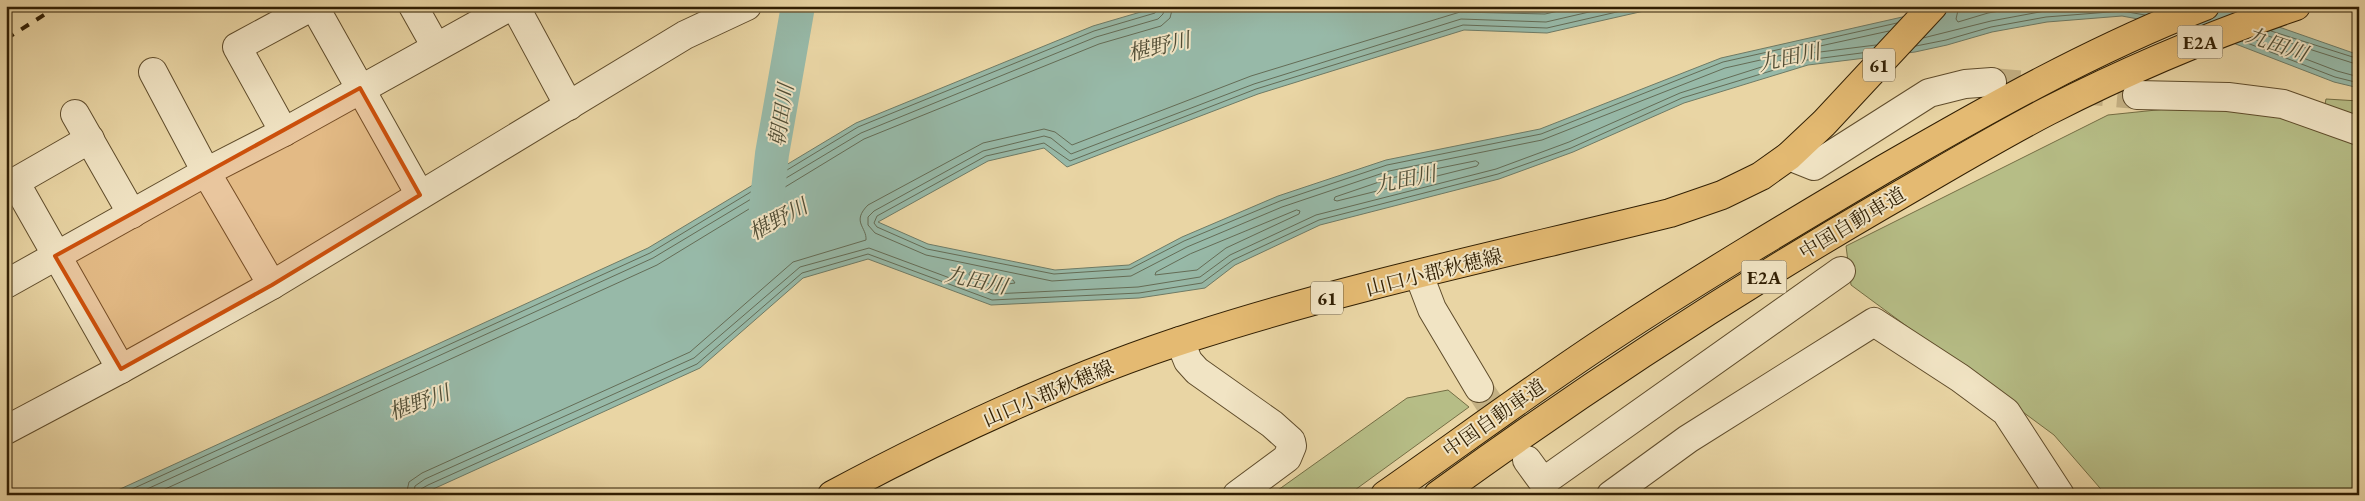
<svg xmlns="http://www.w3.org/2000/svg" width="2365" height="501" font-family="'EB Garamond','Noto Serif JP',serif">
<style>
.green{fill:#b6bd86;stroke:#746e44}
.water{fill:#97b9a8;stroke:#6e7b66}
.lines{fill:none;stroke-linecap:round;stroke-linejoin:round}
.shore{stroke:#646c56;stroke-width:1}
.river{stroke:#97b9a8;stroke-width:34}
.minor-tunnel{stroke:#c4b184;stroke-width:28;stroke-dasharray:28 14;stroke-linecap:butt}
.minor-casing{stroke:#5f4c2b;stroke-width:30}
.major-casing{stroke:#311f03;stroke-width:30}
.highway-casing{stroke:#311f03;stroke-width:30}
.minor{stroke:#f1e4c4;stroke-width:28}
.major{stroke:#e4ba72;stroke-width:28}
.highway{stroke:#e4ba72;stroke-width:28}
.rail{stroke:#311f03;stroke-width:4;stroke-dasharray:9 9;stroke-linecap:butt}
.marked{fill:#cd500b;fill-opacity:0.2;stroke:#cd500b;stroke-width:4;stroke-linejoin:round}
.labels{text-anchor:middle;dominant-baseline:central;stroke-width:4;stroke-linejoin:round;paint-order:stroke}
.shield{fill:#f1e4c4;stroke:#6b5a3d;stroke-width:1}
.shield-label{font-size:19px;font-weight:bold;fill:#311f03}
.street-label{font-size:20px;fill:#311f03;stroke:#f1e4c4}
.water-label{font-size:21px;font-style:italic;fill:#504d35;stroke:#f1e4c4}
</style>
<rect width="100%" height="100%" fill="#e9d5a4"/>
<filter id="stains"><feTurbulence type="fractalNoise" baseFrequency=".004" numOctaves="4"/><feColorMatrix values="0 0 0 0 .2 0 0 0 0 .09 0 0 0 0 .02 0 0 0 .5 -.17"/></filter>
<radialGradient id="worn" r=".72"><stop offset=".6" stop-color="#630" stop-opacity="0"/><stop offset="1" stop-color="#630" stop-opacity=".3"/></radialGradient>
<g class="green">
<path d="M 2326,99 L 2359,101 L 2359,495 L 2106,495 L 2054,435 L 1851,285 L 1846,246 L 2108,115 L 2224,103 L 2321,127 Z"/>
<path d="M 1448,390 L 1469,407 L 1348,495 L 1271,495 L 1407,398 Z"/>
</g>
<path class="water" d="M 1161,6 L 1666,6 L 1547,33 L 1464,30 L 1258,94 L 1067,167 L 1044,148 L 988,161 L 878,222 L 928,244 L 1055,270 L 1129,265 L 1182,237 L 1278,196 L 1386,160 L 1540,129 L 1721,58 L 1951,6 L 2219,6 L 2359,55 L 2359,88 L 2334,82 L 2202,31 L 2122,16 L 2047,22 L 1992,32 L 1947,45 L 1915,52 L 1808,65 L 1684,103 L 1573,152 L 1499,179 L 1320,225 L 1235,265 L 1205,288 L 1139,298 L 991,305 L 868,259 L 803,278 L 700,368 L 420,495 L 107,495 L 648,248 L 856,123 L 1093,26 Z"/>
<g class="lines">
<g class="shore">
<path d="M 1643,6 L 1547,28 L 1463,25 L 1256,89 L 1070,161 L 1044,143 L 986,156 L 877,216 L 874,223 L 877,227 L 927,249 L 1054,274 L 1130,269 L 1184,241 L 1280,201 L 1387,165 L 1541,134 L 1723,62 L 1897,23"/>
<path d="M 1959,6 L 1956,19 L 1958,22 L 1988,13 L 2028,6"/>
<path d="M 2271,31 L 2359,59"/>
<path d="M 2262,34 L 2359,65"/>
<path d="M 1923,38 L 1991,21 L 2045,11 L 2100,6"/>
<path d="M 2251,38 L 2337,71 L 2359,77"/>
<path d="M 2242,41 L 2335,77 L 2359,83"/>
<path d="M 1876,45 L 1812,53 L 1809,51 L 1811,48 L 1889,31"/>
<path d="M 1916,46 L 1946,40 L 1991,27 L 2046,17 L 2122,11 L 2145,15"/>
<path d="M 1476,161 L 1479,163 L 1477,166 L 1337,201 L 1334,200 L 1335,197 L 1391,178 Z"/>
<path d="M 1297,210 L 1300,211 L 1299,214 L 1226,248 L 1197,270 L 1155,275 L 1156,272 L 1190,254 Z"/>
<path d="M 971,272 L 1013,280 L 1015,283 L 994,286 L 970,276 L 969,274 Z"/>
<path d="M 119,495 L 650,253 L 858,127 L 1094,31 L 1155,13 L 1159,6"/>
<path d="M 134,495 L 653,258 L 861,133 L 1096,37 L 1158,19 L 1163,14 L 1165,6"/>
<path d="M 152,495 L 657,265 L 864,139 L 1099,44 L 1161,26 L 1170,18 L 1173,6"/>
<path d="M 406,495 L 409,482 L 422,473 L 690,352 L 793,262 L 866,240 C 867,227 851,222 868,205 L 983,143 L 1044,129 L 1055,132 L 1072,145 L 1251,76 L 1460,12 L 1545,14 L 1581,6"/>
<path d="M 413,495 L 415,486 L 425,479 L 694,358 L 800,267 L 869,248 L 993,294 L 1138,287 L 1200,277 L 1230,255 L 1316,215 L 1496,169 L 1569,142 L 1680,93 L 1799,55 L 1796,52 L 1725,68 L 1542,140 L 1389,171 L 1282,207 L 1187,247 L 1131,276 L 1052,281 L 926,255 L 875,233 L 868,225 L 868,217 L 874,211 L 983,151 L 1044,136 L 1051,138 L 1071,154 L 1254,84 L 1461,19 L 1546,22 L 1615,6"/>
<path d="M 419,495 L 421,489 L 428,485 L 697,364 L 802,273 L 868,254 L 992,300 L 1139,293 L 1202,283 L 1233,260 L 1319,220 L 1498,174 L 1571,148 L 1682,98 L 1807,60 L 1869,52"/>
</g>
<path class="river" d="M 765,218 L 772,154 L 798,6"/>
<g class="minor-tunnel">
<path d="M 1992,82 L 2137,95"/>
<path d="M 1479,388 L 1527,460"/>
</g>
<g class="minor-casing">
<g id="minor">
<path d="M 314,6 L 420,195"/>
<path d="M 413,6 L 436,47"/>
<path d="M 515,6 L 569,106"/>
<path d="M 153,72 L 206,172 L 272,285"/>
<path d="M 2137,95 L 2228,97 L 2283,104 L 2359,131"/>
<path d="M 75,114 L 132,214"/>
<path d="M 284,132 L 237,47 L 313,6"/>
<path d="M 90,139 L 15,182 L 121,369"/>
<path d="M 1789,156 L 1814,166 L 1929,93 L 1965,84 L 1992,82"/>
<path d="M 1419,275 L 1432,309 L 1479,388"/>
<path d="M 6,284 L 206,172 L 284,132 L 511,6"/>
<path d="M 1180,341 L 1188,361 L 1197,371 L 1272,424 L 1291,441 L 1292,446 L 1287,458 L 1237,495"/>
<path d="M 6,430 L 121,369 L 272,285 L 685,35 L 747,6"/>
<path d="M 1527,460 L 1543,482 L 1841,271"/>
<path d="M 1611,495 L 1688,439 L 1874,322 L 1960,378 L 2006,412 L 2060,495"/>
</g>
</g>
<g class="major-casing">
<path id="major" d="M 832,495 C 948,433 1069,376 1195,336 C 1350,286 1513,252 1670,213 L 1722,195 L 1761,176 L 1789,156 L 1824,123 L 1933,6"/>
</g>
<g class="highway-casing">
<g id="highway">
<path d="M 1385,495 C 1461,442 1536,386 1614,335 C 1702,277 1793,223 1884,169 C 1988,109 2092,50 2205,6"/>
<path d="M 1438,495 C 1581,391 1731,293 1884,204 C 1938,173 1992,140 2048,111 C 2128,70 2211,35 2296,6"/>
</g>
</g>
<use href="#minor" class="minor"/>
<use href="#major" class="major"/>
<use href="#highway" class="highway"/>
<path class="rail" d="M 6,39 L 58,6"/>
</g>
<path class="marked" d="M 360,88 L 420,195 L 272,285 L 121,369 L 55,256 Z"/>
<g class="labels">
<g class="shield">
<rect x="2177.5" y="25.5" width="45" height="33" rx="4"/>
<rect x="1863" y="48.5" width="32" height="33" rx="4"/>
<rect x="1741.5" y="260.5" width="45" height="33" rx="4"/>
<rect x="1311" y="281.5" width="32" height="33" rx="4"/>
</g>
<g class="shield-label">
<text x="2200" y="42">E2A</text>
<text x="1879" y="65">61</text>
<text x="1764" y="277">E2A</text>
<text x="1327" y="298">61</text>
</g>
<g class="street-label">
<text transform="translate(1852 223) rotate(-31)">中国自動車道</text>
<text transform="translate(1434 272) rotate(-14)">山口小郡秋穂線</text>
<text transform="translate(1048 393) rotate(-23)">山口小郡秋穂線</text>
<text transform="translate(1494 418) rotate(-35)">中国自動車道</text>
</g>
<g class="water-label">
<text transform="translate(2277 44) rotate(19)">九田川</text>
<text transform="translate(1159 46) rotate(-13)">椹野川</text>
<text transform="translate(1789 57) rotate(-12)">九田川</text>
<text transform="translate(781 115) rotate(-81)">朝田川</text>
<text transform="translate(1405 179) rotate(-12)">九田川</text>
<text transform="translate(778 219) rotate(-28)">椹野川</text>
<text transform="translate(976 280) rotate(12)">九田川</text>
<text transform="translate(419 402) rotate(-20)">椹野川</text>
</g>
</g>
<rect width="2365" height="501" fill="none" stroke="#e9d5a4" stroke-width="25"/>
<rect x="8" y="8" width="2350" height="486" fill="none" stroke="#311f03" stroke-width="2.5"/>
<rect x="12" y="12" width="2340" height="476" fill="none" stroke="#311f03"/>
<rect width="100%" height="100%" filter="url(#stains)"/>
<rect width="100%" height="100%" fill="url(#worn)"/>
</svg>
